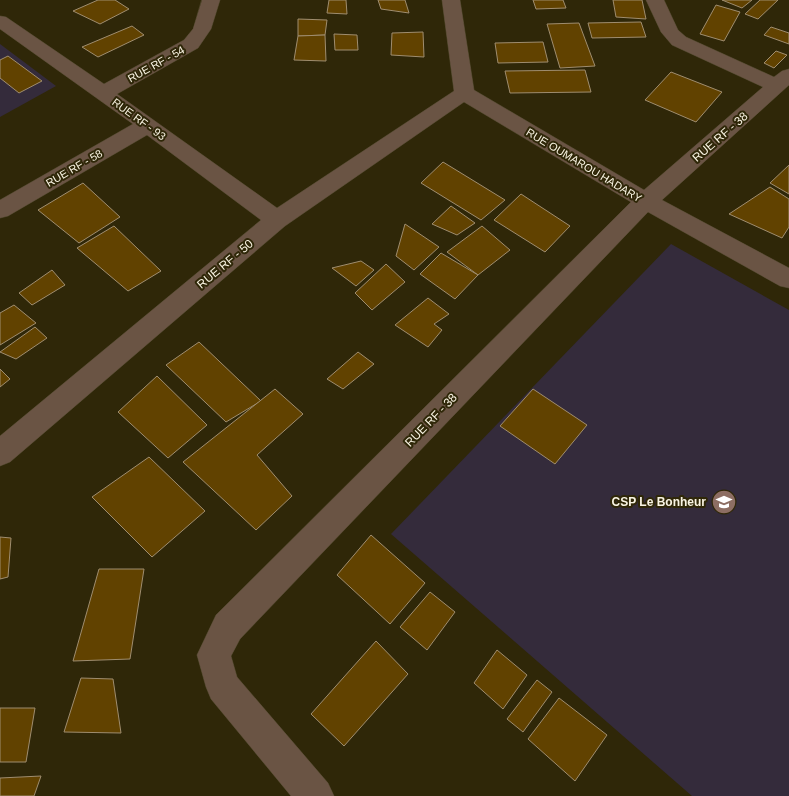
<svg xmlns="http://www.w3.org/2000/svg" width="789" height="796" font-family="Helvetica,sans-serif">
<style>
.education{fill:#342b3b}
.building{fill:#614200;stroke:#9f8d6f}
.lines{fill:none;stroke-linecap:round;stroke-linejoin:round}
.minor-casing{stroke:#4b4427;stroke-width:1}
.minor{fill:#6a5444;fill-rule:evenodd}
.labels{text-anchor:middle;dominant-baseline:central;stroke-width:4;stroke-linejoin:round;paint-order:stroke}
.far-street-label{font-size:11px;fill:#f9f4e3;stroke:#2f2708}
.street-label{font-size:12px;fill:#f9f4e3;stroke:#2f2708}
.poi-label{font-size:12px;font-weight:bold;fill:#f9f4e3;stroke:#2f2708;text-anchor:end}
</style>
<rect width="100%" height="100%" fill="#2f2708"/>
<g class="education">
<path d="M 0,44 L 56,86 L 0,117 Z"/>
<path d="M 671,244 L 789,310 L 789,796 L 692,796 L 391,534 Z"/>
</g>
<g class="building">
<path d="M 98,0 L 115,0 L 129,9 L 100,24 L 73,11 Z"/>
<path d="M 329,0 L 346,0 L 347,14 L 327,13 Z"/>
<path d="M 378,0 L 405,0 L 409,13 L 381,9 Z"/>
<path d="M 533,0 L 563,0 L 566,8 L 536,9 Z"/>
<path d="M 613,0 L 642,0 L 646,19 L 616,17 Z"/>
<path d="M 722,0 L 752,0 L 742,8 Z"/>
<path d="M 760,0 L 778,0 L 758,19 L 745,14 Z"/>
<path d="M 716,5 L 740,12 L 724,41 L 700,34 Z"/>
<path d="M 298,19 L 327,20 L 325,35 L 298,36 Z"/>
<path d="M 641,22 L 646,37 L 592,38 L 588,23 Z"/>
<path d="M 579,23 L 595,66 L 560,68 L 547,24 Z"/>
<path d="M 132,26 L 144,35 L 98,57 L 82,47 Z"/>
<path d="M 771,27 L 789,33 L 789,44 L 764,35 Z"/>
<path d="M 423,32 L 424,57 L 391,55 L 392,33 Z"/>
<path d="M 334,34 L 357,35 L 358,50 L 335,50 Z"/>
<path d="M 325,35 L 326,61 L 294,60 L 298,36 Z"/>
<path d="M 543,42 L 548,62 L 498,63 L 495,43 Z"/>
<path d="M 776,51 L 787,55 L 774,68 L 764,63 Z"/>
<path d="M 8,56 L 42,81 L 19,93 L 0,78 L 0,60 Z"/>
<path d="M 585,70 L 591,92 L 510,93 L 505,71 Z"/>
<path d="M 671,72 L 722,92 L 696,122 L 645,100 Z"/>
<path d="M 443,162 L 505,200 L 481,220 L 421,183 Z"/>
<path d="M 789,165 L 789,194 L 770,183 Z"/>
<path d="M 83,183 L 120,217 L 79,243 L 38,210 Z"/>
<path d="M 770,187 L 789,199 L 789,227 L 782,238 L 729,214 Z"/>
<path d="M 521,194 L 570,226 L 545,252 L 494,220 Z"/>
<path d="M 451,206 L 475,223 L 457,235 L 432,224 Z"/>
<path d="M 405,224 L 439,247 L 414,270 L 396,256 Z"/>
<path d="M 114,226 L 161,271 L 128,291 L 77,248 Z"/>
<path d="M 482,226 L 510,250 L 478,275 L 447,252 Z"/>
<path d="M 441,253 L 478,275 L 455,299 L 420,274 Z"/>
<path d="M 361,261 L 374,270 L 356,286 L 332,268 Z"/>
<path d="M 386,264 L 405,282 L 372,310 L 355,293 Z"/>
<path d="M 52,270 L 65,285 L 32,305 L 19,293 Z"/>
<path d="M 428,298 L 449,314 L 434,324 L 442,330 L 428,347 L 395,325 Z"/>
<path d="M 14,305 L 36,323 L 0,345 L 0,313 Z"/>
<path d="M 35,327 L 47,338 L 16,359 L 0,352 Z"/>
<path d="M 199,342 L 261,401 L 226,422 L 166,365 Z"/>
<path d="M 358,352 L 374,364 L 343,389 L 327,379 Z"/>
<path d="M 0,369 L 10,379 L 0,387 Z"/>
<path d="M 157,376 L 207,425 L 168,458 L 118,412 Z"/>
<path d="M 275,389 L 303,414 L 257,455 L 292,496 L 256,530 L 183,462 Z"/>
<path d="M 533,389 L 587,425 L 555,464 L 500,426 Z"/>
<path d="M 149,457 L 205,511 L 152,557 L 92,497 Z"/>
<path d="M 371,535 L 425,583 L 390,624 L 337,575 Z"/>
<path d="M 0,537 L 11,538 L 8,577 L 0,579 Z"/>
<path d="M 99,569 L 144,569 L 130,659 L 73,661 Z"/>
<path d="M 430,592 L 455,612 L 427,650 L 400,627 Z"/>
<path d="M 376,641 L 408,674 L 344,746 L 311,714 Z"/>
<path d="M 497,650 L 527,675 L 503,709 L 474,683 Z"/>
<path d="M 81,678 L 113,679 L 121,733 L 64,732 Z"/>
<path d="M 537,680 L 552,692 L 523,732 L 507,719 Z"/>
<path d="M 559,698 L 607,735 L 575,781 L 528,739 Z"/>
<path d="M 0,708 L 35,708 L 26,762 L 0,762 Z"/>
<path d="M 41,776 L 34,796 L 0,796 L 0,778 Z"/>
</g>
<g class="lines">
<g class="minor-casing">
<path id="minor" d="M 202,0 L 220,0 L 211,29 L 198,48 L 117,94 L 277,208 L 454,91 L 442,0 L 460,0 L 474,90 L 644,190 L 763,87 L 672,45 L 661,32 L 646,0 L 664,0 L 678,30 L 686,37 L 774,77 L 782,71 L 789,69 L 789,85 L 662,200 L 789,268 L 789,288 L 780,286 L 648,212 L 240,639 L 231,656 L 237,677 L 328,783 L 334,796 L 291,796 L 211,699 L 206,687 L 197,655 L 216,615 L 631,202 L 464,102 L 285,226 L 10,462 L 0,466 L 0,436 L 261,220 L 147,135 L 8,216 L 0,218 L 0,200 L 133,124 L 0,29 L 0,16 L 6,17 L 104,84 L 184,40 L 193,29 Z"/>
</g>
<use href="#minor" class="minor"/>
</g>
<defs>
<g id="school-disc" transform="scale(1.25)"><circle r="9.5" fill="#8d6e63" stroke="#2f2708"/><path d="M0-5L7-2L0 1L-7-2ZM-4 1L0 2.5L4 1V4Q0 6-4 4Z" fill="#fff"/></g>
</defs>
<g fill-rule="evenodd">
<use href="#school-disc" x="724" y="502"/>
</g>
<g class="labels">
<g class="far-street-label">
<text transform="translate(156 64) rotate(-29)">RUE RF - 54</text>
<text transform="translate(139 119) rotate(36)">RUE RF - 93</text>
<text transform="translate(584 165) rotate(31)">RUE OUMAROU HADARY</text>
<text transform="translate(74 168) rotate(-30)">RUE RF - 58</text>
</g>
<g class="street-label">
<text transform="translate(720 137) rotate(-41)">RUE RF - 38</text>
<text transform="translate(225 264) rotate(-40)">RUE RF - 50</text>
<text transform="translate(431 420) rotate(-46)">RUE RF - 38</text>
</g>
<g class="poi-label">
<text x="706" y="502">CSP Le Bonheur</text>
</g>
</g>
</svg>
